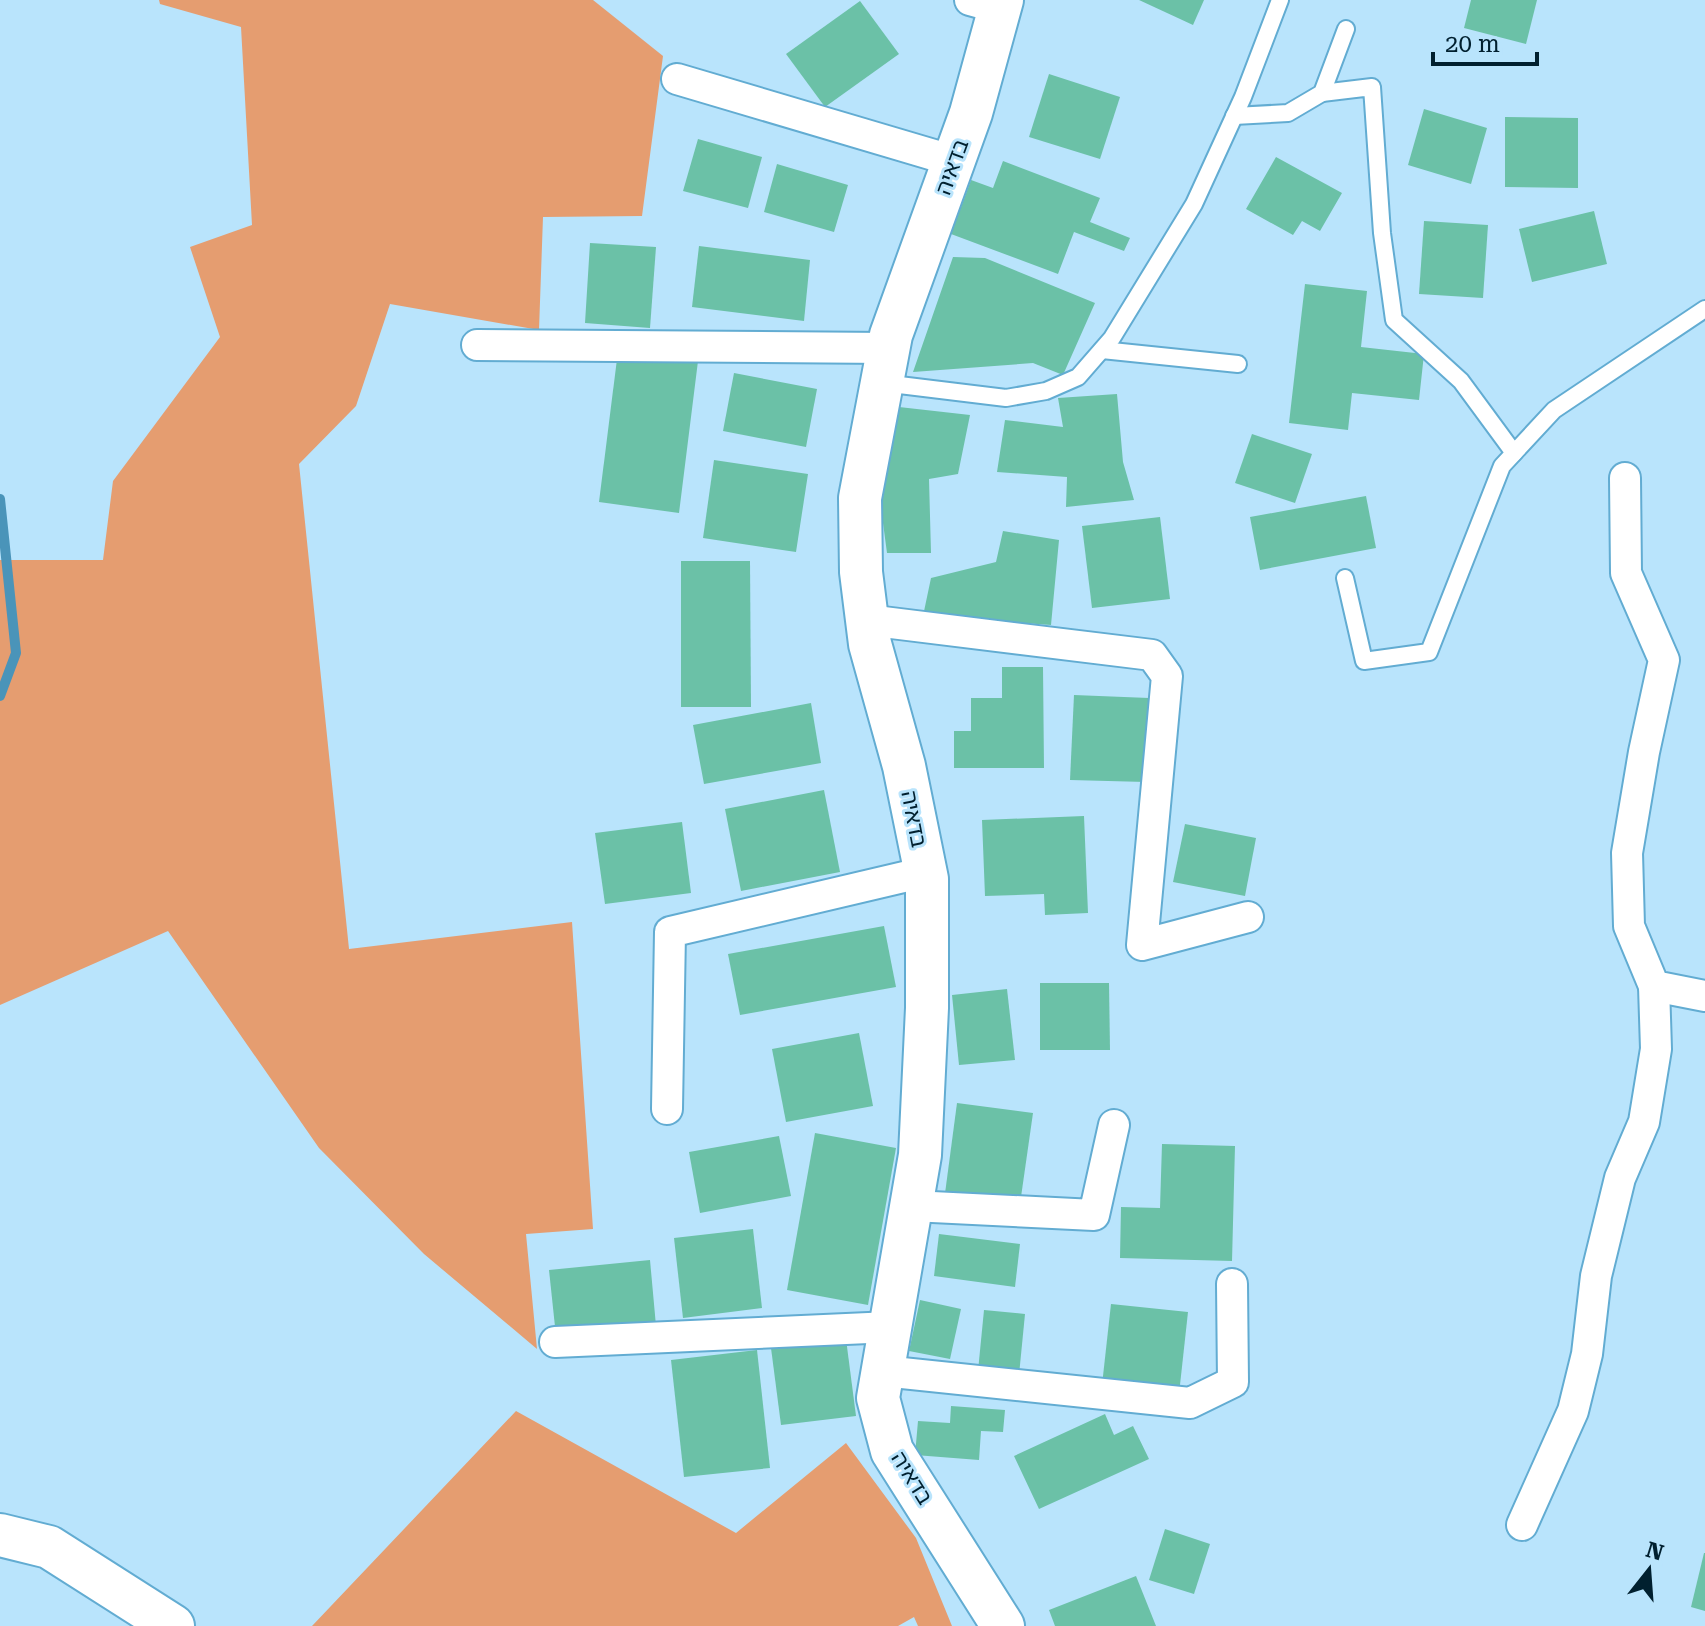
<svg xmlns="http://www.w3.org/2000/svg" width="1705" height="1626" font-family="'Roboto Serif','Noto Sans Hebrew',serif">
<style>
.green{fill:#e59d70}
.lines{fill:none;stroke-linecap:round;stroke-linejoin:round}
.stream{stroke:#4a94b9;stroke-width:10}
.building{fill:#6bc1a7}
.lane-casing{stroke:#62acd2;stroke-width:20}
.street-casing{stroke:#62acd2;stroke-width:34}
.secondary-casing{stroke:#62acd2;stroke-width:46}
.lane{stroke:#fff;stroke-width:16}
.street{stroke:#fff;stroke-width:30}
.secondary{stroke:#fff;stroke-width:42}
.labels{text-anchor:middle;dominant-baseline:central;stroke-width:6;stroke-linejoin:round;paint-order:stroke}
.street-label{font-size:22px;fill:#01202f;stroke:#b9e4fc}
</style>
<rect width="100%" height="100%" fill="#b9e4fc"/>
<g class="green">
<path d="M 159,0 L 593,0 L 663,56 L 642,216 L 543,217 L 539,330 L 390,304 L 356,406 L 299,464 L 349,949 L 572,922 L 593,1229 L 526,1234 L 537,1349 L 424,1254 L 319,1148 L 168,931 L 0,1005 L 0,560 L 103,560 L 113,481 L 220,337 L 190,247 L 252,225 L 241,27 L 160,4 Z"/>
<path d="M 516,1411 L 736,1533 L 846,1443 L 916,1538 L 952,1626 L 918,1626 L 914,1617 L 898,1626 L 312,1626 Z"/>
</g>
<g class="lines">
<path class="stream" d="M 0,499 L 16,653 L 0,696"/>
</g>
<g class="building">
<path d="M 1139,0 L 1204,0 L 1193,25 Z"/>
<path d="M 1471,0 L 1537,0 L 1526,44 L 1464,28 Z"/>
<path d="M 860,1 L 899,54 L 825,107 L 786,54 Z"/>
<path d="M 1049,74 L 1120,97 L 1100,159 L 1029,137 Z"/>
<path d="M 1424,109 L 1487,128 L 1471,184 L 1408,165 Z"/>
<path d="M 1505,117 L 1578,118 L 1578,188 L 1505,187 Z"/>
<path d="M 698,139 L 762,157 L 748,208 L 683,191 Z"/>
<path d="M 1276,157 L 1342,193 L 1320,231 L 1302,221 L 1293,235 L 1246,209 Z"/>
<path d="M 1003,161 L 1100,198 L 1090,222 L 1130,238 L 1124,251 L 1074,232 L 1058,274 L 951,234 L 971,180 L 993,188 Z"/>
<path d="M 777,164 L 848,185 L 834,232 L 764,212 Z"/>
<path d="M 1594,211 L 1607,264 L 1532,282 L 1519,229 Z"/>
<path d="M 1424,221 L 1488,225 L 1483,298 L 1419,294 Z"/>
<path d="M 590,243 L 656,247 L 650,328 L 585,323 Z"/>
<path d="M 699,246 L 810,260 L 804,321 L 692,307 Z"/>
<path d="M 953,257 L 985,258 L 1095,303 L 1063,375 L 1033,363 L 913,372 Z"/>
<path d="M 1305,284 L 1367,291 L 1361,347 L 1424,354 L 1419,400 L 1352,393 L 1348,430 L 1289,423 Z"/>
<path d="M 618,351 L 698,361 L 679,513 L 599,502 Z"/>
<path d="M 734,373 L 817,389 L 806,447 L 723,431 Z"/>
<path d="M 1117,394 L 1123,462 L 1134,500 L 1066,507 L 1067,477 L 997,472 L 1005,420 L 1063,427 L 1058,398 Z"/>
<path d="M 899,407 L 970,415 L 958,474 L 929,479 L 931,553 L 887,553 L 881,508 Z"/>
<path d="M 1252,434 L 1312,454 L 1295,503 L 1235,483 Z"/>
<path d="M 714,460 L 808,474 L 796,552 L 703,538 Z"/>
<path d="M 1366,496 L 1376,548 L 1260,570 L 1250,517 Z"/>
<path d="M 1160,517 L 1170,599 L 1092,608 L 1082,526 Z"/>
<path d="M 1003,531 L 1059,540 L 1051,625 L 923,616 L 931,578 L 996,562 Z"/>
<path d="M 681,561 L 750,561 L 751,707 L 681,707 Z"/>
<path d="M 1002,667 L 1043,667 L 1044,768 L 954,768 L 954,731 L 971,731 L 971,698 L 1002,698 Z"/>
<path d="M 1074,695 L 1149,698 L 1146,782 L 1070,780 Z"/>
<path d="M 811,703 L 821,763 L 704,784 L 693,725 Z"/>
<path d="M 824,790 L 840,872 L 741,891 L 725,809 Z"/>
<path d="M 1084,816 L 1088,913 L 1045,915 L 1044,894 L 985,896 L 982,820 Z"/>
<path d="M 682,822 L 691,893 L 605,904 L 595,833 Z"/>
<path d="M 1185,824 L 1256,838 L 1245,896 L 1173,882 Z"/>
<path d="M 884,926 L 896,987 L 740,1015 L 728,954 Z"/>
<path d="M 1040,983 L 1109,983 L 1110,1050 L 1040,1050 Z"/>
<path d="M 1007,989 L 1015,1060 L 959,1065 L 952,995 Z"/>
<path d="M 859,1033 L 873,1106 L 786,1122 L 772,1049 Z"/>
<path d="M 957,1103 L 1033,1113 L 1019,1211 L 944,1201 Z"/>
<path d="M 815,1133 L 896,1148 L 868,1305 L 787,1290 Z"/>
<path d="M 779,1136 L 791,1196 L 700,1213 L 689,1152 Z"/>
<path d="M 1162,1144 L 1235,1146 L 1232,1261 L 1120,1258 L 1121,1207 L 1160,1208 Z"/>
<path d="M 753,1229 L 762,1308 L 683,1318 L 674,1238 Z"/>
<path d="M 939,1234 L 1020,1244 L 1015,1287 L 934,1276 Z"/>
<path d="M 650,1260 L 656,1326 L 556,1336 L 549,1270 Z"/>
<path d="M 920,1300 L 961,1309 L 950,1359 L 909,1351 Z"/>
<path d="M 1111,1304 L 1188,1312 L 1178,1403 L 1101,1394 Z"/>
<path d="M 984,1310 L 1025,1314 L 1019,1375 L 978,1371 Z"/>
<path d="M 846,1339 L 856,1416 L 781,1425 L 771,1348 Z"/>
<path d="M 757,1350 L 770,1468 L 684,1477 L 671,1360 Z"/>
<path d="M 951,1406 L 1005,1410 L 1003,1432 L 981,1431 L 979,1460 L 915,1455 L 918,1421 L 950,1423 Z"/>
<path d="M 1105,1414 L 1114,1435 L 1133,1426 L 1149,1459 L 1039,1509 L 1014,1456 Z"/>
<path d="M 1165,1529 L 1210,1544 L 1194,1594 L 1149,1580 Z"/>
<path d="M 1704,1553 L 1705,1553 L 1705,1611 L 1691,1607 Z"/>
<path d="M 1136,1576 L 1156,1626 L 1055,1626 L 1049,1610 Z"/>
</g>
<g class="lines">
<g class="lane-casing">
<g id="lane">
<path d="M 1322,93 L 1372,87 L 1382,233 L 1394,320 L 1461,381 L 1514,453"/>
<path d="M 1234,116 L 1288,113 L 1322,93 L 1346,29"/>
<path d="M 1102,350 L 1238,364"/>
<path d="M 883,383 L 1006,398 L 1046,391 L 1078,377 L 1112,338 L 1194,204 L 1243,97 L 1280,0"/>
<path d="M 1345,578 L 1364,661 L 1429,652 L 1502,466 L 1554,410 L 1705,309"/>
</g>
</g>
<g class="street-casing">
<g id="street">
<path d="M 970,0 L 999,8"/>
<path d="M 677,79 L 954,161"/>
<path d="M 477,345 L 889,348"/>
<path d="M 1625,478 L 1626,573 L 1664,660 L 1644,752 L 1627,853 L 1629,926 L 1654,986 L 1705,996"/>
<path d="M 867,620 L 1152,655 L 1167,676 L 1142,945 L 1248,917"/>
<path d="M 667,1109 L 670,932 L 925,872"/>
<path d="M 912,1206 L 1094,1215 L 1114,1125"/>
<path d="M 555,1342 L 891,1327"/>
<path d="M 883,1371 L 1190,1403 L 1233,1382 L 1232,1284"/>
<path d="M 1522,1525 L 1573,1411 L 1587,1354 L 1596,1276 L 1620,1178 L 1644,1122 L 1656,1049 L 1654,986"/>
</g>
</g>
<g class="secondary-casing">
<g id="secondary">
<path d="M 1002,0 L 971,113 L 891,335 L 860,498 L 861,572 L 870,644 L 904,766 L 927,879 L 927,1008 L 920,1155 L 878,1398 L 892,1451 L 1003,1626"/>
<path d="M 0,1535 L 49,1547 L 173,1626"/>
</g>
</g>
<use href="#lane" class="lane"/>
<use href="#street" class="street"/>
<use href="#secondary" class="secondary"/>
</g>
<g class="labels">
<g class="street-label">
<text transform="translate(952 167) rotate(-70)">בדאיה</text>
<text transform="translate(914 819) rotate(79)">בדאיה</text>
<text transform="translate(912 1478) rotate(58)">בדאיה</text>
</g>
</g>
<g transform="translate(1649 1570) rotate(17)" stroke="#b9e4fc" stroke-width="6" paint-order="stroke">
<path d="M0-6L14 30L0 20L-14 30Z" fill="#01202f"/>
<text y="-12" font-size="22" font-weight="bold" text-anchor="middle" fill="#01202f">N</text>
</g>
<path d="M1433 52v12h104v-12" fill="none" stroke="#01202f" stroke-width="4"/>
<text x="1445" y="52" font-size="24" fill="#01202f" stroke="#b9e4fc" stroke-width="6" paint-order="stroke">20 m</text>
</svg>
